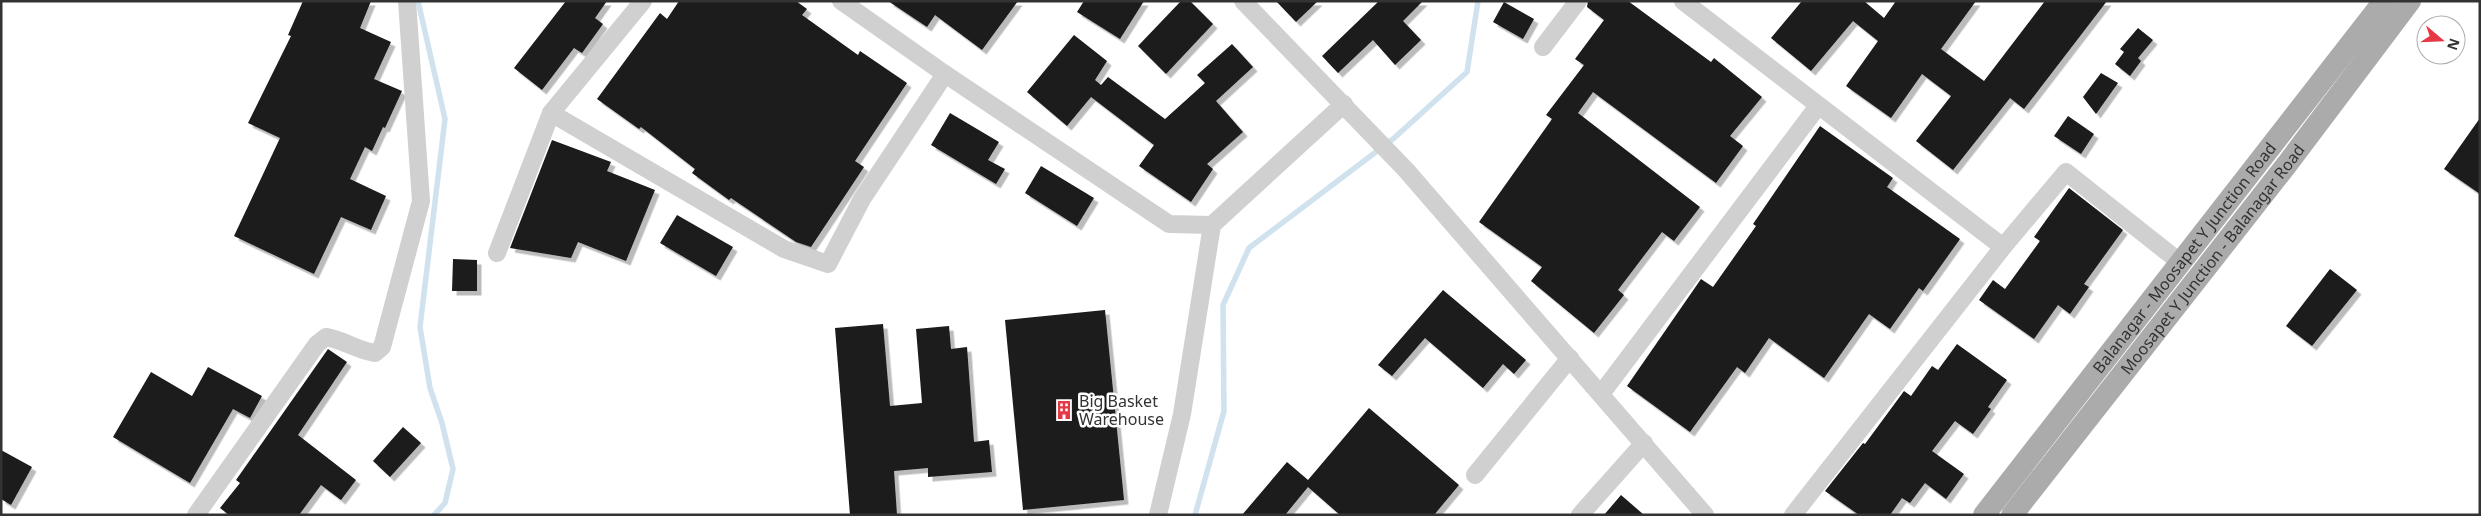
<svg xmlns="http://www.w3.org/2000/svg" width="2481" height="516" font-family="'Noto Sans',sans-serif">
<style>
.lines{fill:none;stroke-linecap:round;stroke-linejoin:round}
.stream{stroke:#cfe2ee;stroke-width:5.5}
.building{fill:#1a1a1a;filter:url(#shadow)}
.minor{stroke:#d0d0d0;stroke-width:18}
.major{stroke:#ababab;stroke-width:22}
.labels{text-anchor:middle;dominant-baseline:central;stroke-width:5;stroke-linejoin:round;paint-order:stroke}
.street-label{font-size:16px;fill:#333;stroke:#fff}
.poi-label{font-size:16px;fill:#333;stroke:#fff;text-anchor:start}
</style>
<defs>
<filter id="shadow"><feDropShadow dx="4.5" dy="4.5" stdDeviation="0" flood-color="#0004"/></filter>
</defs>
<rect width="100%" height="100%" fill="#fff"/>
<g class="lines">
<g class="stream">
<path d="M 418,1 L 445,119 L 420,327 L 430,388 L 442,423 L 453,469 L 445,503 L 434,515"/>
<path d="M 1195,515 L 1224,411 L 1223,305 L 1249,248 L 1393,139 L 1467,72 L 1478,1"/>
</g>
</g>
<g class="building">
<path d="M 303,1 L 371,1 L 360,28 L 391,42 L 374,79 L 402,91 L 385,128 L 383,127 L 372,151 L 365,147 L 350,179 L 386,196 L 371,230 L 341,217 L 314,274 L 234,236 L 280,138 L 248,123 L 291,36 L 288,35 Z"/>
<path d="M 566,1 L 607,1 L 595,18 L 603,24 L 582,53 L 574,48 L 542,90 L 514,68 Z"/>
<path d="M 679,1 L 796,1 L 807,9 L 802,15 L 858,55 L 860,51 L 907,83 L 855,161 L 864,167 L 811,247 L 796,242 L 731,198 L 729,200 L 692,173 L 695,169 L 641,127 L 639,129 L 597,99 L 660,13 L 667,19 Z"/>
<path d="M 888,1 L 1018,1 L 982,50 L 935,15 L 927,27 Z"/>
<path d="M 1084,1 L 1144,1 L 1120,39 L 1077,12 Z"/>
<path d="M 1181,1 L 1190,1 L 1213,24 L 1166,74 L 1138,46 Z"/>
<path d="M 1276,1 L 1318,1 L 1296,22 Z"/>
<path d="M 1379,1 L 1423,1 L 1403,21 L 1421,40 L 1395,65 L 1373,40 L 1338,73 L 1322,56 Z"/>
<path d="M 1588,1 L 1628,1 L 1711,62 L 1714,58 L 1762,97 L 1730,136 L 1743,146 L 1716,183 L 1593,92 L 1578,113 L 1700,207 L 1674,241 L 1662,232 L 1618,290 L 1624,295 L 1594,333 L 1531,281 L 1542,267 L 1479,222 L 1552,119 L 1546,115 L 1584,65 L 1575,59 L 1604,20 L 1587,7 Z"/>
<path d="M 1802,1 L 1864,1 L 1884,18 L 1896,1 L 1976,1 L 1941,49 L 1984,81 L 2045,1 L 2107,1 L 2024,109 L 2010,98 L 1953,170 L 1916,141 L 1951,96 L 1922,74 L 1891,118 L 1846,86 L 1878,41 L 1853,21 L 1811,71 L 1771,38 Z"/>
<path d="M 1504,2 L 1534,19 L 1523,39 L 1493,22 Z"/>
<path d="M 2138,28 L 2153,40 L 2138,58 L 2141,61 L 2130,76 L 2115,64 L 2124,52 L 2120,49 Z"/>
<path d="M 1074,35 L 1107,61 L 1095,80 L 1101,85 L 1108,77 L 1165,119 L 1205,83 L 1197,75 L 1232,44 L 1253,67 L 1216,101 L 1243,132 L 1207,164 L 1213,169 L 1191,202 L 1139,166 L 1154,145 L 1091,97 L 1067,126 L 1027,92 Z"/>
<path d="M 2101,73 L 2118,83 L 2096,114 L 2083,97 Z"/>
<path d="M 950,113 L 999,142 L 988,160 L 1005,169 L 996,184 L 931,145 Z"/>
<path d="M 2068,116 L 2094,134 L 2081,154 L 2054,136 Z"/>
<path d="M 2480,118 L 2480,194 L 2444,169 Z"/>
<path d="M 1820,126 L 1893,178 L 1887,187 L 1960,239 L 1923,291 L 1919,288 L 1890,329 L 1869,314 L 1824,378 L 1769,338 L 1745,373 L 1737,367 L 1690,432 L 1627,386 L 1701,279 L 1713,287 L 1756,226 L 1753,224 Z"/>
<path d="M 552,140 L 611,162 L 607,171 L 655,190 L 626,261 L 578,242 L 571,258 L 510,248 Z"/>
<path d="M 1041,166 L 1094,198 L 1077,226 L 1025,193 Z"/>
<path d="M 2069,188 L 2123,230 L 2084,284 L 2089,287 L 2070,314 L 2058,305 L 2034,339 L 1979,300 L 1993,280 L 2005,289 L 2040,241 L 2034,237 Z"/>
<path d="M 677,215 L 733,247 L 716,276 L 660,243 Z"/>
<path d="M 453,259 L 477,260 L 477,291 L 452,291 Z"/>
<path d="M 2330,269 L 2357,290 L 2312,346 L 2286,326 Z"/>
<path d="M 1443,290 L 1526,360 L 1514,374 L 1503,364 L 1483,388 L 1425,338 L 1392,376 L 1378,365 Z"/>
<path d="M 1105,310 L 1124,500 L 1023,510 L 1005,320 Z"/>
<path d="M 883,324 L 890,406 L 922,403 L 916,329 L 949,326 L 951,349 L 967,347 L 974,442 L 989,440 L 992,472 L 928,477 L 928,468 L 894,471 L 897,515 L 850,515 L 835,328 Z"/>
<path d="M 1957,344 L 2007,380 L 1988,407 L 1991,409 L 1973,434 L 1955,421 L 1932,451 L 1964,474 L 1946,499 L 1925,483 L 1910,503 L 1902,498 L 1890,515 L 1859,515 L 1825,491 L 1863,443 L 1865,444 L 1904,391 L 1911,396 L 1932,366 L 1938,370 Z"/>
<path d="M 328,349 L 347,362 L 298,435 L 356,480 L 341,500 L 321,485 L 299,515 L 229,515 L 220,508 L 240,483 L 236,480 Z"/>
<path d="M 208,367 L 262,396 L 250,418 L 233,409 L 190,483 L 113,437 L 151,372 L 192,396 Z"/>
<path d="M 1369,408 L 1459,485 L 1434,515 L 1340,515 L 1308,487 L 1285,515 L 1242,515 L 1287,462 L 1308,480 Z"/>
<path d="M 403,427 L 421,443 L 390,477 L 373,461 Z"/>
<path d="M 1,450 L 32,467 L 11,505 L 1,499 Z"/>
<path d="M 1621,495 L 1644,515 L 1604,515 Z"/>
</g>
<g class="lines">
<g class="minor">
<path d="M 841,1 L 945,74 L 1169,224 L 1212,225"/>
<path d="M 1243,1 L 1406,170 L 1705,515"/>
<path d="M 1683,1 L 2003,247"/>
<path d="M 1543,47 L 1578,1"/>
<path d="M 551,113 L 784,249 L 828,264 L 862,199 L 945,74"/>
<path d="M 497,253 L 551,113 L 643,1"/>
<path d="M 1601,394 L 1818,106"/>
<path d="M 1475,475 L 1570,358"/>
<path d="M 196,515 L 317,344 L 326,337 C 344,340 358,351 375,353 L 382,347 L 421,201 L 407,1"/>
<path d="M 1158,515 L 1182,414 L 1212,225 L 1344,104"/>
<path d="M 1580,515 L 1644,443"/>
<path d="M 1793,515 L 2003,247 L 2066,172 L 2181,263"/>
</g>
<g class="major">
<path id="s1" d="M 1984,515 L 2384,1"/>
<path id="s2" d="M 2012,515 L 2288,163 L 2410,1"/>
</g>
</g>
<defs>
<g id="building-bare" transform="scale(1.5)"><path d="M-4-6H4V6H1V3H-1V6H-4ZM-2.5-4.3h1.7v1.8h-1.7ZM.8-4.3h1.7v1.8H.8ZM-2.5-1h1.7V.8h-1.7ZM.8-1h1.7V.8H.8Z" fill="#e63946" stroke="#fff" stroke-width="2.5" paint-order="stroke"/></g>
</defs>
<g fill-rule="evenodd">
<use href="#building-bare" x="1064" y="410"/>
</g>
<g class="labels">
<g class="street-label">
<text stroke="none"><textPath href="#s1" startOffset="326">Balanagar - Moosapet Y Junction Road</textPath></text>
<text stroke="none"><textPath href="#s2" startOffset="325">Moosapet Y Junction - Balanagar Road</textPath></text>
</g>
<g class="poi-label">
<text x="1079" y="401">Big Basket<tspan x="1079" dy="18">Warehouse</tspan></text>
</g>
</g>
<rect width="2481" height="516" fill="none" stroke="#333333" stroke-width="5"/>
<g transform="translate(2441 40) rotate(109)"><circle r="24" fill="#ffffff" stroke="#adadad"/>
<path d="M0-4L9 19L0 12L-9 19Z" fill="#e63946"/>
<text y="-8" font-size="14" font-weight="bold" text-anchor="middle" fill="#333333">N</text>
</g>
</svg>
